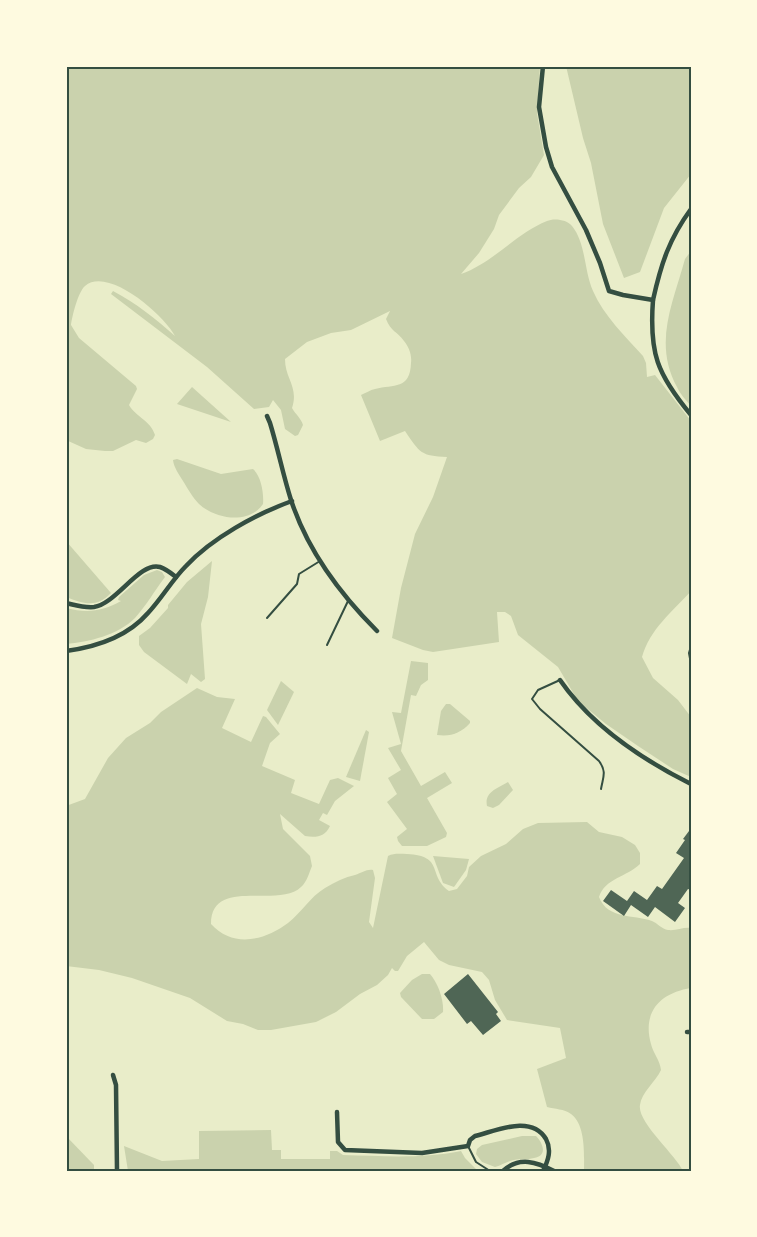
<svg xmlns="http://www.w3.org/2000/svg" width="757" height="1237" font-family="Rubik,sans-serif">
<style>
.green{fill:#cad2ad}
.building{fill:#4f6655}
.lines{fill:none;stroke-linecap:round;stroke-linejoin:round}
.service{stroke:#344e41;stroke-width:2}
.minor{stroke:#344e41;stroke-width:4.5}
.neatline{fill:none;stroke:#344e41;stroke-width:2}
</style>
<rect width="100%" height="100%" fill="#e9edc9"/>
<g class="green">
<path d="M 66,66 L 540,66 L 537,113 L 544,155 L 531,177 L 519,188 L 499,215 L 494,229 L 479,253 L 461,274 C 493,263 515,234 547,221 C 553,218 567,219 572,226 C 586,243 584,271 593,291 C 604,316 625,336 643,356 L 646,363 L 647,377 L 655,375 L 691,421 L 691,591 C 672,612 650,629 642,657 L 653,678 L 678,700 L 691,717 L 691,777 L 673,769 L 638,746 L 606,724 L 578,701 L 558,667 L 518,635 L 511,616 L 505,612 L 497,612 L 499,642 L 433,652 L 423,650 L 392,638 L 401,588 L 415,534 L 433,497 L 447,457 C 421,456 420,453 405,431 L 380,441 L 361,395 C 366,393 370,390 375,389 C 394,384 410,390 411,363 C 412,355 409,347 404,341 C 397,331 391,332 386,319 L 390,311 L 351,330 L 331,333 L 307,342 L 285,359 C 285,379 299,387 292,408 C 296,415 301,418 303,425 L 298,435 L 295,436 L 285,429 L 281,410 L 273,400 L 269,407 L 254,409 L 207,367 L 111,294 L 113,291 C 136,303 156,319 175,336 C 164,315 108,266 85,286 C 78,292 72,317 71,325 L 79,338 L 136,386 L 137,389 L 129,405 C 136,417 151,421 155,435 L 153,439 L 146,443 L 136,440 L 113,451 L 105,451 L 86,449 L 66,440 Z"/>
<path d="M 566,66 L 691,66 L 691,174 L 664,208 L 640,272 L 624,278 L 603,224 L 591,163 L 583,138 Z"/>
<path d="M 691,251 L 691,406 C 686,400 680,394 677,387 C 653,343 673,303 685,259 Z"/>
<path d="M 192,387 L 231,422 L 177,404 Z"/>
<path d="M 177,459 L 221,474 L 253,469 C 261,476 264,493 263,504 C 249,525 215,519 199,504 C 193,498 188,489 183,481 C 179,474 174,468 173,460 Z"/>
<path d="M 66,541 L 111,593 C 97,608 84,604 66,597 Z"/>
<path d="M 212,561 L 208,597 L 201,624 L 205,679 L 201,682 L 191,674 L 187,684 L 144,652 L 139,645 L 139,636 L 150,628 L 168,608 L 168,605 L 187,582 Z"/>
<path d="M 157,570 L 162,572 L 165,577 C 155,590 146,606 135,618 C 118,635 89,642 66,644 L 66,608 C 87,613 101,612 121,601 L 118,600 L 119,597 L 144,575 Z"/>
<path d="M 411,661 L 428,663 L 428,680 L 421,685 L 416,696 L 411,695 L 401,751 L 421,786 L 445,772 L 452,783 L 427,798 L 447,833 L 446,837 L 427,846 L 402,846 L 398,841 L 397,837 L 407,829 L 387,802 L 397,794 L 388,778 L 401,770 L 388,748 L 401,744 L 392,712 L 401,713 Z"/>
<path d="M 281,681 L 294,692 L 278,725 L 267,710 Z"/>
<path d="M 197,688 L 217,697 L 235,699 L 222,728 L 251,742 L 263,716 L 266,717 L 280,734 L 270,743 L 262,766 L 295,780 L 291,793 L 319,804 L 330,780 L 338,778 L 354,786 L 335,801 L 327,815 L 323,813 L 319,820 L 330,826 C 325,837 316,838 305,836 L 280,814 L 283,829 L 310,856 L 312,866 C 309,873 307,882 301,887 C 279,909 211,876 211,924 C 233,948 264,941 288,923 C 301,913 310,897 325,888 C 335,882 345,877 355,875 C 362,873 366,869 373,870 L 375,878 L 369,922 L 373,928 L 388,856 C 394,853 400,854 407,854 C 445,856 427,875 449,891 L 457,889 L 467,876 L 469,867 L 481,856 L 506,844 L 523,829 L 538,823 L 587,822 L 599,832 L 622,837 L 635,845 L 640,853 L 640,864 C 627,877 605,878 599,897 C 608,920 633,914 652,921 C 657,923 662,929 668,930 C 676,931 683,927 691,928 L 691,988 C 660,993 642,1012 651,1044 C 653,1053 660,1060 661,1070 C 656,1081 641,1093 640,1105 C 637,1122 676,1155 683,1171 L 584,1171 C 584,1155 586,1125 571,1114 C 564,1109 555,1109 547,1107 L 537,1069 L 566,1058 L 560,1028 L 507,1020 L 495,1000 L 489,980 L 482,972 L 449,965 L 439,960 L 424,942 L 407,956 L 398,971 L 395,971 L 392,968 L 388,975 L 377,985 L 360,994 L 336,1012 L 316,1022 L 271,1030 L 258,1030 L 243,1024 L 227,1021 L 190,998 L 132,978 L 99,970 L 66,966 L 66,806 L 85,799 L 108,758 L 126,738 L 150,723 L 161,712 Z"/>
<path d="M 446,704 L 450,704 L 470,721 L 470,723 C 461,733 451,737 437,735 L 441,711 Z"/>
<path d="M 366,730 L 369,732 L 360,781 L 346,777 Z"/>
<path d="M 508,782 L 513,790 L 499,805 L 493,808 L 487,806 C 484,792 498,788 508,782 Z"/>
<path d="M 433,856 L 469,859 L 466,870 L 454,887 L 443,883 Z"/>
<path d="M 422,974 L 430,974 C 438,983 444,1000 443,1012 L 434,1019 L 422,1019 L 401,997 L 400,993 L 412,980 Z"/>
<path d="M 271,1130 L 272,1150 L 281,1150 L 281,1159 L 330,1159 L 330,1151 L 337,1151 L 343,1155 C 383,1156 421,1159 461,1151 L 465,1158 L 478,1171 L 128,1171 L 124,1146 L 162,1161 L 199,1159 L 199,1131 Z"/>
<path d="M 66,1136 L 94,1165 L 94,1171 L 66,1171 Z"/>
<path d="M 522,1136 L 536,1136 C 543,1143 548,1156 534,1158 C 527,1160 521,1158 514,1160 C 507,1161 502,1165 495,1167 L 482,1162 L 476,1154 L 477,1149 L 482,1145 Z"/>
</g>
<g class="building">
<path d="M 689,831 L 691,833 L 691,890 L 688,889 L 678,903 L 685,908 L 675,922 L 655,907 L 648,917 L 631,905 L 624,916 L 603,901 L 611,890 L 627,901 L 634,891 L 647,900 L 657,886 L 662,889 L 684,858 L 676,853 L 685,840 L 683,839 Z"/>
<path d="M 468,974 L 498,1012 L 496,1014 L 501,1021 L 483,1035 L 471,1021 L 467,1024 L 444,994 Z"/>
</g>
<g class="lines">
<g class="service">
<path d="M 267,618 L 297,584 L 299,574 L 320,561"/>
<path d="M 327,645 L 348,601"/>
<path d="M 691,646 L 689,653 L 691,664"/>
<path d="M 560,680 L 538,690 L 532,699 L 540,709 L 599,761 C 607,772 603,777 601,789"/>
<path d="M 468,1146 L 476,1162 L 490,1171"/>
</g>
<g class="minor">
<path d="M 543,66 L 539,107 L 546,147 L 552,167 L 586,230 L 600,263 L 609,291 L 623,295 L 653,300 C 649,353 657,374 691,415"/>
<path d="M 653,300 C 661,264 669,239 691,209"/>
<path d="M 267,416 L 270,423 C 278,449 283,475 291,500 C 307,549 341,595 377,631"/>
<path d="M 66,603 C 75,605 84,608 94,607 C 116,604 140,561 160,567 C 166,569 171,573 176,577"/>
<path d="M 66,651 C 96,647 128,636 148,613 C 162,598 172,580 186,566 C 212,538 256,514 292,501"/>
<path d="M 560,680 C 591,725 643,760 691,784"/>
<path d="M 687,1032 L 691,1032"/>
<path d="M 113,1075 L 116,1085 L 117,1171"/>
<path d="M 337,1112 L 338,1142 L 345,1150 L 422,1153 L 468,1146 L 470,1140 L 475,1136 C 496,1131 531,1114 546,1139 C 552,1150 548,1161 543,1171"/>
<path d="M 503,1171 C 519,1156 537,1162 554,1171"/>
</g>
</g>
<rect width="757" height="1237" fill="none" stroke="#fefae0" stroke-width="135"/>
<rect x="68" y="68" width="622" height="1102" class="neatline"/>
</svg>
